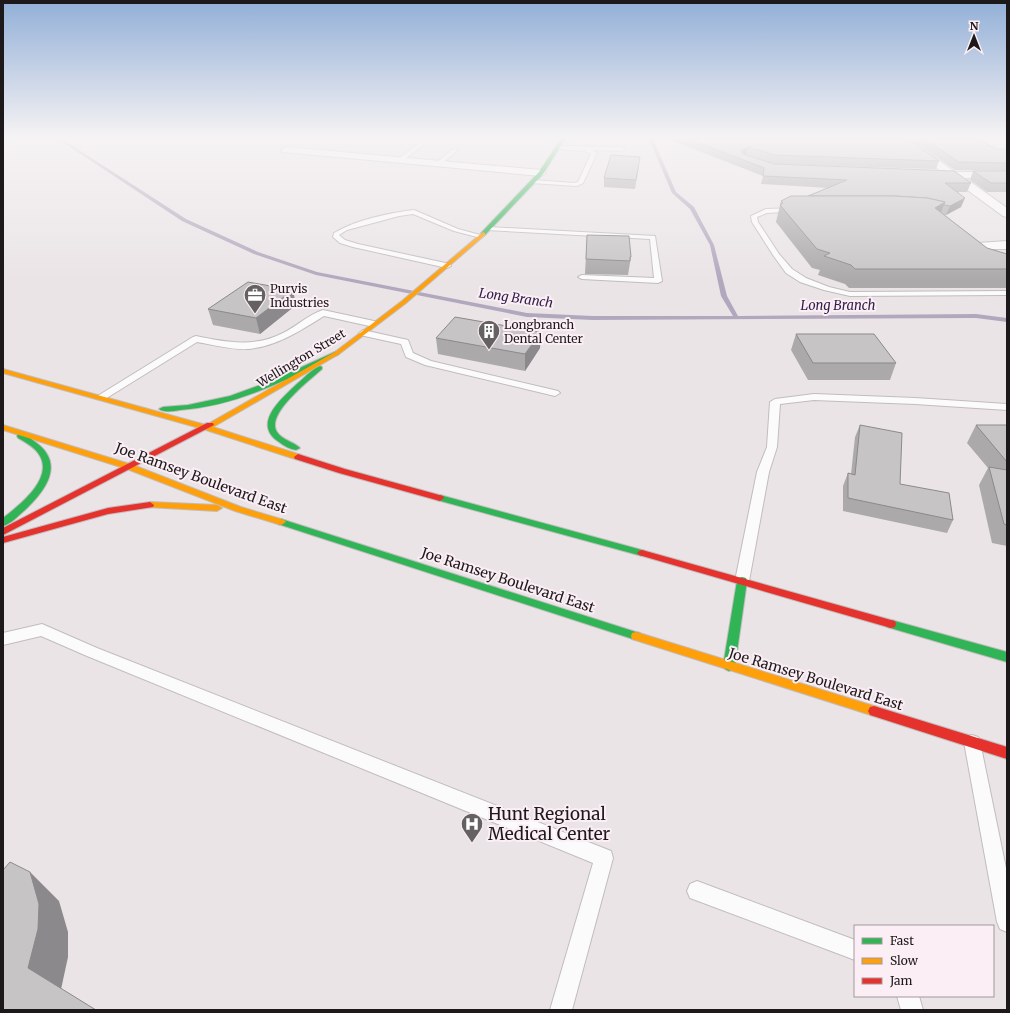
<svg xmlns="http://www.w3.org/2000/svg" width="1010" height="1013" font-family="Merriweather,serif">
<style>
.lines{fill:none;stroke-linecap:round;stroke-linejoin:round}
.stream{fill:#b2a8be;fill-rule:evenodd}
.lane-casing{stroke:#c1bcbe;stroke-width:2}
.street-casing{stroke:#c1bcbe;stroke-width:2}
.fast-casing{stroke:#c1bcbe;stroke-width:2}
.slow-casing{stroke:#c1bcbe;stroke-width:2}
.jam-casing{stroke:#c1bcbe;stroke-width:2}
.lane{fill:#fcfbfb;fill-rule:evenodd}
.street{fill:#fcfbfb;fill-rule:evenodd}
.fast{fill:#30b455;fill-rule:evenodd}
.slow{fill:#ff9f0a;fill-rule:evenodd}
.jam{fill:#e5322d;fill-rule:evenodd}
.wall{fill:#aba9aa}
.shaded-wall{fill:#8b898b}
.building{fill:#c7c4c6;stroke:#8b898b}
.labels{text-anchor:middle;dominant-baseline:central;stroke-width:4;stroke-linejoin:round;paint-order:stroke}
.far-poi-label{font-size:12px;fill:#1d191b;stroke:#fbeef4;text-anchor:start}
.far-street-label{font-size:12px;fill:#1d191b;stroke:#fbeef4}
.far-water-label{font-size:13px;font-style:italic;fill:#32204a;stroke:#fbeef4}
.street-label{font-size:14px;fill:#1d191b;stroke:#fbeef4}
.near-poi-label{font-size:17px;fill:#1d191b;stroke:#fbeef4;text-anchor:start}
</style>
<rect width="100%" height="100%" fill="#eae4e7"/>
<g class="lines">
<path class="stream" d="M 58,139 L 62,139 L 186,219 L 258,252 L 317,272 L 527,313 L 593,316 L 733,316 L 721,296 L 710,245 L 690,209 L 672,193 L 649,139 L 653,139 L 676,192 L 694,207 L 714,245 L 727,296 L 738,316 L 976,314 L 1007,318 L 1007,322 L 976,318 L 593,320 L 527,317 L 316,275 L 254,254 L 182,221 Z"/>
<g class="lane-casing">
<g id="lane">
<path d="M 425,139 L 431,139 L 402,161 L 398,161 L 398,159 Z"/>
<path d="M 557,146 L 622,147 L 625,149 L 622,151 L 592,150 L 597,153 L 583,183 L 577,186 L 531,183 L 530,182 L 533,180 L 574,183 L 578,182 L 591,154 L 585,151 L 559,149 L 557,148 Z"/>
<path d="M 453,149 L 458,150 L 440,165 L 436,165 L 436,163 Z"/>
<path d="M 796,208 L 798,209 L 798,211 L 767,213 L 757,217 L 758,222 L 779,254 L 792,269 L 806,278 L 829,287 L 850,292 L 1007,291 L 1007,295 L 850,296 L 824,290 L 800,282 L 786,273 L 773,255 L 752,222 L 751,216 L 766,209 Z"/>
<path d="M 414,210 L 458,229 L 484,236 L 481,238 L 454,231 L 413,214 L 399,216 L 347,230 L 339,235 L 345,240 L 358,244 L 450,264 L 451,266 L 447,268 L 353,247 L 340,243 L 333,237 L 334,233 C 356,220 389,213 414,210 Z"/>
<path d="M 489,227 L 655,236 L 662,281 L 658,283 L 582,279 L 578,277 L 582,275 L 654,278 L 650,239 L 487,230 L 487,228 Z"/>
<path d="M 323,310 L 374,321 L 378,324 L 374,327 L 324,316 C 301,330 278,346 249,349 C 232,350 214,345 197,342 L 105,399 L 97,399 L 96,397 L 193,337 L 196,336 C 225,342 255,348 283,333 C 296,327 309,314 323,310 Z"/>
<path d="M 363,330 L 408,340 L 413,353 L 431,361 L 558,391 L 560,393 L 555,396 L 425,365 L 406,357 L 401,344 L 360,335 L 359,333 Z"/>
<path d="M 814,394 L 915,398 L 1007,404 L 1007,410 L 915,404 L 814,400 L 780,404 L 777,447 L 769,472 L 749,581 L 747,584 L 742,586 L 737,584 L 735,581 L 757,472 L 767,447 L 770,402 L 775,399 Z"/>
<path d="M 42,624 L 97,648 L 611,851 L 613,858 L 572,1010 L 550,1010 L 593,863 L 87,656 L 41,636 L 3,645 L 3,633 Z"/>
<path d="M 972,735 L 978,737 L 980,742 L 1007,873 L 1007,932 L 1000,929 L 997,922 L 964,742 L 966,737 Z"/>
<path d="M 697,881 L 855,940 L 855,960 L 690,898 L 687,891 L 690,884 Z"/>
<path d="M 897,996 L 919,996 L 923,1010 L 901,1010 Z"/>
</g>
</g>
<g class="street-casing">
<g id="street">
<path d="M 897,139 L 908,139 L 955,172 L 1007,172 L 1007,178 L 965,178 L 1007,208 L 1007,217 L 1003,216 L 951,178 L 926,177 L 925,175 L 926,173 L 942,172 Z"/>
<path d="M 286,147 L 541,170 L 546,173 L 541,176 L 283,152 L 281,150 Z"/>
<path d="M 1007,241 L 1007,249 L 978,249 L 976,246 L 978,243 Z"/>
</g>
</g>
<g class="fast-casing">
<g id="fast">
<path d="M 561,139 L 565,139 L 543,174 L 485,235 L 481,235 L 481,233 L 539,172 Z"/>
<path d="M 337,351 L 339,352 L 339,354 C 289,379 237,406 180,410 C 174,411 164,413 159,409 L 163,407 L 188,405 L 230,396 L 271,381 Z"/>
<path d="M 320,366 L 322,367 L 322,369 C 310,380 265,414 277,432 C 282,440 294,442 300,448 L 296,450 C 290,449 284,446 279,442 C 251,424 282,398 298,383 C 304,378 312,369 320,366 Z"/>
<path d="M 18,434 C 24,433 29,438 34,441 C 66,463 46,490 25,510 C 19,515 11,524 3,526 L 3,518 C 20,505 56,477 38,453 C 33,446 25,442 18,438 L 17,436 Z"/>
<path d="M 440,495 L 642,550 L 645,551 L 647,553 L 645,555 L 642,556 L 437,500 L 436,498 L 437,496 Z"/>
<path d="M 281,519 L 636,632 L 640,633 L 641,636 L 640,639 L 636,640 L 278,524 L 276,522 Z"/>
<path d="M 742,577 L 746,578 L 747,581 L 735,666 L 733,669 L 729,671 L 725,669 L 723,666 L 737,581 L 738,578 Z"/>
<path d="M 891,620 L 1007,652 L 1007,662 L 887,627 L 886,624 L 887,621 Z"/>
</g>
</g>
<g class="slow-casing">
<g id="slow">
<path d="M 483,232 L 485,233 L 485,235 L 406,303 L 339,354 L 213,427 L 301,455 L 302,457 L 301,459 L 295,459 L 203,429 L 3,373 L 3,369 L 206,425 L 335,352 L 402,301 Z"/>
<path d="M 3,425 L 133,465 L 241,507 L 284,520 L 286,522 L 281,525 L 235,511 L 127,469 L 3,430 Z"/>
<path d="M 150,502 L 217,505 L 222,508 L 217,511 L 147,507 L 146,505 Z"/>
<path d="M 636,632 L 874,706 L 878,707 L 880,711 L 878,715 L 874,716 L 632,639 L 631,636 L 632,633 Z"/>
</g>
</g>
<g class="jam-casing">
<g id="jam">
<path d="M 207,423 L 213,423 L 214,425 L 3,535 L 3,528 Z"/>
<path d="M 298,454 L 345,469 L 443,496 L 444,498 L 440,501 L 339,473 L 295,459 L 294,457 Z"/>
<path d="M 150,502 L 154,505 L 153,507 L 108,514 L 3,543 L 3,537 L 108,508 Z"/>
<path d="M 642,550 L 891,620 L 895,621 L 896,624 L 895,627 L 891,628 L 639,555 L 637,553 L 639,551 Z"/>
<path d="M 874,706 L 1007,747 L 1007,759 L 870,715 L 868,711 L 870,707 Z"/>
</g>
</g>
<use href="#lane" class="lane"/>
<use href="#street" class="street"/>
<use href="#fast" class="fast"/>
<use href="#slow" class="slow"/>
<use href="#jam" class="jam"/>
</g>
<g class="wall">
<path d="M 668,139 L 908,139 L 939,161 L 936,169 L 773,164 L 746,155 L 774,164 L 971,183 L 967,192 L 957,192 L 961,207 L 946,215 L 945,215 L 987,248 L 1007,254 L 1007,288 L 849,288 L 845,284 L 818,275 L 820,270 L 812,268 L 776,222 L 781,201 L 808,196 L 829,188 L 761,184 L 763,176 Z"/>
<path d="M 910,139 L 978,139 L 996,149 L 1007,149 L 1007,171 L 955,170 Z"/>
<path d="M 639,165 L 635,189 L 604,187 L 604,178 Z"/>
<path d="M 973,171 L 1007,171 L 1007,192 L 987,192 L 970,180 Z"/>
<path d="M 587,235 L 631,257 L 628,275 L 585,274 Z"/>
<path d="M 296,305 L 260,334 L 213,325 L 208,309 Z"/>
<path d="M 796,334 L 896,363 L 890,380 L 808,380 L 791,350 Z"/>
<path d="M 436,338 L 540,348 L 525,371 L 438,354 Z"/>
<path d="M 860,425 L 900,484 L 953,520 L 947,533 L 843,511 L 843,486 L 848,473 L 851,474 L 855,437 Z"/>
<path d="M 976,425 L 1007,425 L 1007,546 L 992,543 L 979,485 L 988,468 L 967,443 Z"/>
</g>
<g class="shaded-wall">
<path d="M 748,147 L 746,155 L 740,159 L 741,151 Z"/>
<path d="M 965,198 L 961,207 L 946,215 L 950,206 Z"/>
<path d="M 945,202 L 938,220 L 935,208 Z"/>
<path d="M 293,290 L 296,305 L 260,334 L 256,318 Z"/>
<path d="M 541,332 L 540,348 L 525,371 L 525,354 Z"/>
<path d="M 30,872 L 59,901 L 68,932 L 68,957 L 60,994 L 28,968 Z"/>
</g>
<g class="building">
<path d="M 689,139 L 908,139 L 939,161 L 775,155 L 748,147 L 741,151 L 743,154 L 774,164 L 954,171 L 971,183 L 945,183 L 965,198 L 950,206 L 944,205 L 945,202 L 927,198 L 894,196 L 808,196 L 847,180 L 763,176 L 764,168 Z"/>
<path d="M 924,139 L 978,139 L 996,149 L 1007,149 L 1007,163 L 959,162 Z"/>
<path d="M 611,155 L 640,157 L 636,180 L 604,178 Z"/>
<path d="M 973,171 L 1007,171 L 1007,183 L 991,183 Z"/>
<path d="M 791,196 L 894,196 L 927,198 L 945,202 L 935,208 L 987,248 L 1007,254 L 1007,269 L 855,269 L 851,265 L 824,256 L 830,253 L 817,249 L 780,205 L 783,203 L 781,201 Z"/>
<path d="M 587,235 L 629,236 L 631,257 L 630,257 L 630,261 L 586,259 Z"/>
<path d="M 248,282 L 293,290 L 256,318 L 208,309 Z"/>
<path d="M 455,317 L 541,332 L 525,354 L 436,338 Z"/>
<path d="M 796,334 L 874,334 L 896,363 L 813,363 Z"/>
<path d="M 860,425 L 902,433 L 900,484 L 949,493 L 953,520 L 848,498 L 848,473 L 855,475 Z"/>
<path d="M 976,425 L 1007,425 L 1007,462 Z"/>
<path d="M 989,467 L 1007,470 L 1007,525 L 1004,524 Z"/>
<path d="M 10,862 L 30,872 L 39,904 L 38,929 L 28,968 L 96,1010 L 3,1010 L 3,870 Z"/>
</g>
<linearGradient id="sky" x2="0" y2="1"><stop stop-color="#92afd7"/><stop offset="0.49" stop-color="#f6f3f4"/><stop offset="1" stop-color="#f6f3f4" stop-opacity="0"/></linearGradient>
<rect width="1010" height="281" fill="url(#sky)"/>
<defs>
<g id="office-pin" transform="scale(1.15)"><path d="M0 17L-7.5 6A9.5 9.5 0 1 1 7.5 6Z" fill="#656062" stroke="#fbeef4"/><path d="M-6-3h4V-5.5h4V-3h4V5H-6ZM-1-4.5V-3h2v-1.5ZM-6 0V1H6V0Z" fill="#fff"/></g>
<g id="building-pin" transform="scale(1.15)"><path d="M0 17L-7.5 6A9.5 9.5 0 1 1 7.5 6Z" fill="#656062" stroke="#fbeef4"/><path d="M-4-6H4V6H1V3H-1V6H-4ZM-2.5-4.3h1.7v1.8h-1.7ZM.8-4.3h1.7v1.8H.8ZM-2.5-1h1.7V.8h-1.7ZM.8-1h1.7V.8H.8Z" fill="#fff"/></g>
<g id="hospital-pin" transform="scale(1.15)"><path d="M0 17L-7.5 6A9.5 9.5 0 1 1 7.5 6Z" fill="#656062" stroke="#fbeef4"/><path d="M-5-5h3v3.5h4V-5h3V5h-3V1.5h-4V5h-3Z" fill="#fff"/></g>
</defs>
<g fill-rule="evenodd">
<use href="#office-pin" x="255" y="295"/>
<use href="#building-pin" x="489" y="331"/>
<use href="#hospital-pin" x="472" y="824"/>
</g>
<g class="labels">
<g class="far-poi-label">
<text x="270" y="288">Purvis<tspan x="270" dy="14">Industries</tspan></text>
<text x="504" y="324">Longbranch<tspan x="504" dy="14">Dental Center</tspan></text>
</g>
<g class="far-street-label">
<text transform="translate(301 358) rotate(-31)">Wellington Street</text>
</g>
<g class="far-water-label">
<text transform="translate(516 298) rotate(8)">Long Branch</text>
<text x="838" y="305">Long Branch</text>
</g>
<g class="street-label">
<text transform="translate(201 478) rotate(20)">Joe Ramsey Boulevard East</text>
<text transform="translate(508 580) rotate(18)">Joe Ramsey Boulevard East</text>
<text transform="translate(816 679) rotate(17)">Joe Ramsey Boulevard East</text>
</g>
<g class="near-poi-label">
<text x="488" y="814">Hunt Regional<tspan x="488" dy="20">Medical Center</tspan></text>
</g>
</g>
<rect width="1010" height="1013" fill="none" stroke="#1d191b" stroke-width="8"/>
<rect x="854" y="925" width="140" height="72" fill="#fbeef4" stroke="#a2999d"/>
<rect x="862" y="938" width="20" height="6" fill="#30b455" stroke="#a2999d"/>
<text x="890" y="945" font-size="12" fill="#1d191b">Fast</text>
<rect x="862" y="958" width="20" height="6" fill="#ff9f0a" stroke="#a2999d"/>
<text x="890" y="965" font-size="12" fill="#1d191b">Slow</text>
<rect x="862" y="978" width="20" height="6" fill="#e5322d" stroke="#a2999d"/>
<text x="890" y="985" font-size="12" fill="#1d191b">Jam</text>
<g transform="translate(974 36)" stroke="#fbeef4" stroke-width="3" paint-order="stroke">
<path d="M0-3L7 15L0 10L-7 15Z" fill="#1d191b"/>
<text y="-6" font-size="11" font-weight="bold" text-anchor="middle" fill="#1d191b">N</text>
</g>
</svg>
